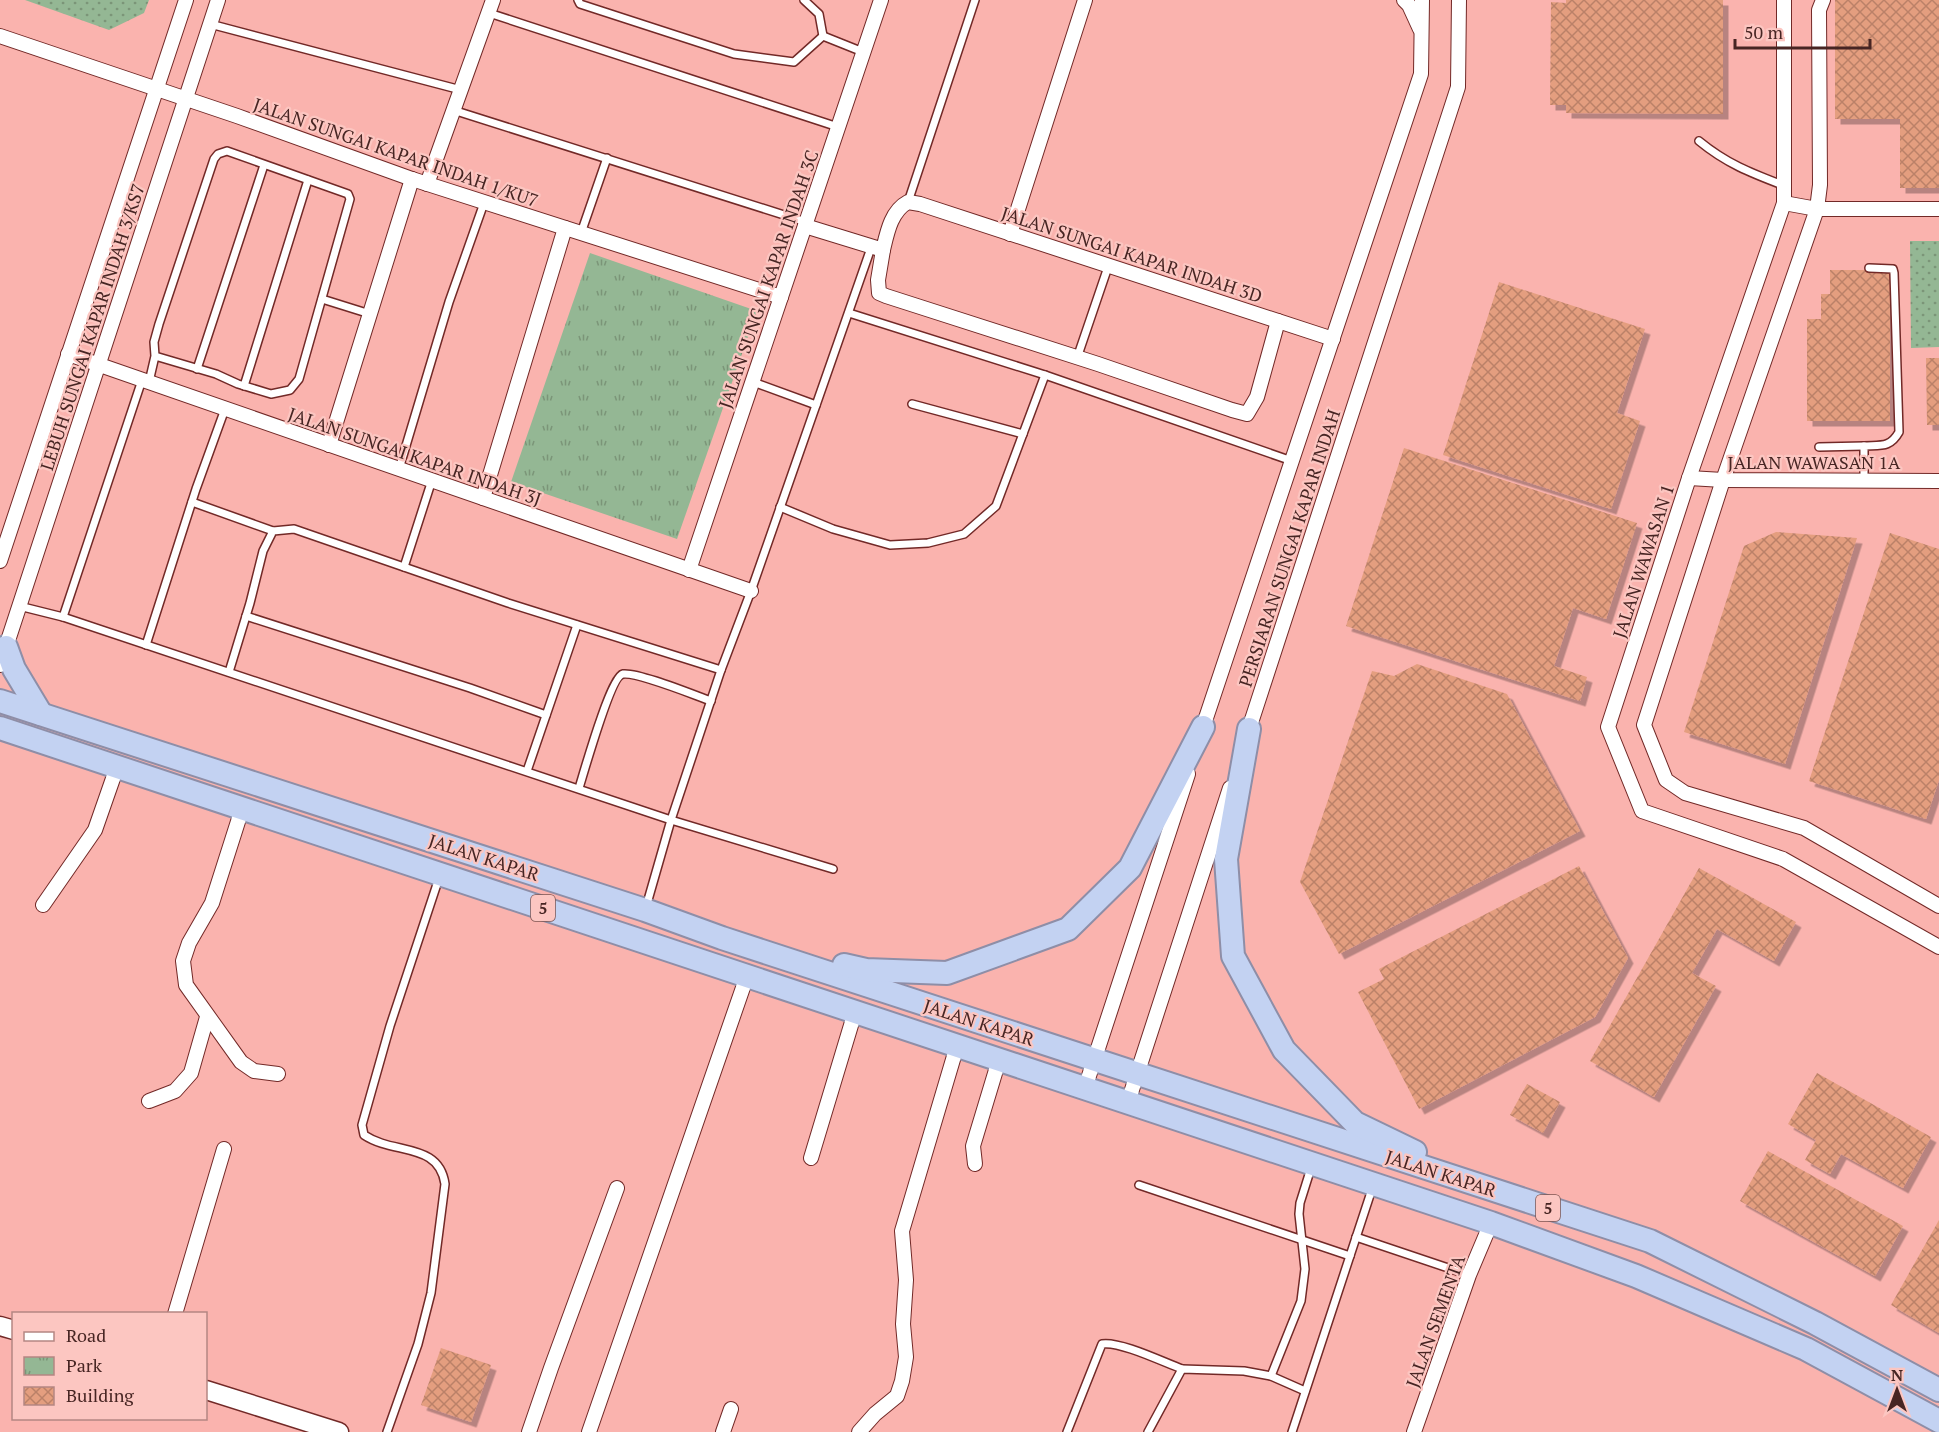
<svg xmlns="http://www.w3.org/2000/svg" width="1939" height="1432" font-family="'PT Serif',serif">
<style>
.grass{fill:url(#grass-dots)}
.park{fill:url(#park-tufts)}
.building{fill:url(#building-cross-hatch);filter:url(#shadow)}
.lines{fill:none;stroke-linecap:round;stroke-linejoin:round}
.service-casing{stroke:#722927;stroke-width:10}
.minor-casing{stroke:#722927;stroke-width:16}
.tertiary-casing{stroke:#722927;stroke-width:21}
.trunk-casing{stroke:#8e8ea7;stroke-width:26}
.service{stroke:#fff;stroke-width:7}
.minor{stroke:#fff;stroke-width:14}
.tertiary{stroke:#fff;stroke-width:18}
.trunk{stroke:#c3d2f2;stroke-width:22}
.labels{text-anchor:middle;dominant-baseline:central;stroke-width:4.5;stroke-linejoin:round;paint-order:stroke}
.shield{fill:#fcc6c1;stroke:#7d5552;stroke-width:1.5}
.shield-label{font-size:16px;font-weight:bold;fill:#472523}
.street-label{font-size:18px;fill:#472523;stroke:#fcc6c1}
</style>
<defs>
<pattern id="grass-dots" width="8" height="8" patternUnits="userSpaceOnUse" patternTransform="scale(1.5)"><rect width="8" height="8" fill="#94b794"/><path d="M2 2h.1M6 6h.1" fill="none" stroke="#7b9578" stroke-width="1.8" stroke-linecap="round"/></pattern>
<pattern id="park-tufts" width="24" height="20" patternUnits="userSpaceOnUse" patternTransform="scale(1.5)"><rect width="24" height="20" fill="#94b794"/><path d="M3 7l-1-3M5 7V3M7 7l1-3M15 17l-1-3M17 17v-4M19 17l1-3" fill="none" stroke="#7b9578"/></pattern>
<pattern id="building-cross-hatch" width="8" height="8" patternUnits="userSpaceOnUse" patternTransform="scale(1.5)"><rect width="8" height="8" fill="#e49e7f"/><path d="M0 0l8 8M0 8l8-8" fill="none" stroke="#bb8168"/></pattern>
<filter id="shadow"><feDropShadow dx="5.5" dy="5.5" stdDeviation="0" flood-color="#0004"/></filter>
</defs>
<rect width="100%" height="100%" fill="#fab3ae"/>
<g class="grass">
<path d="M 25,0 L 149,0 L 144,13 L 109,30 Z"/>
<path d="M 1910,241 L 1939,241 L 1939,347 L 1911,348 Z"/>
</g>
<path class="park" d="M 590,253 L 757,311 L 677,539 L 511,482 Z"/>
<g class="building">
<path d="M 1566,0 L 1723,0 L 1723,114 L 1566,113 L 1566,105 L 1550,105 L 1551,2 L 1566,3 Z"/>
<path d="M 1835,0 L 1939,0 L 1939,188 L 1900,188 L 1900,119 L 1835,119 Z"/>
<path d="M 1830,270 L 1890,270 L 1890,421 L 1807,421 L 1807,319 L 1821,319 L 1821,294 L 1830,294 Z"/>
<path d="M 1499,282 L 1645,329 L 1617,413 L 1640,421 L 1611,509 L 1443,455 Z"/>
<path d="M 1926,358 L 1939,358 L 1939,425 L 1927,425 Z"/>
<path d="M 1404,448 L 1637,523 L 1606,619 L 1573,608 L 1554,666 L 1587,677 L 1580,701 L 1346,626 Z"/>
<path d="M 1776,532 L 1857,538 L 1785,764 L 1684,732 L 1744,546 Z"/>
<path d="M 1890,533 L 1939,549 L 1939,780 L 1926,819 L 1809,781 Z"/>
<path d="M 1417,664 L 1507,694 L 1580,831 L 1339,954 L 1300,882 L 1372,671 L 1394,676 Z"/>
<path d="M 1579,866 L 1628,958 L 1595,1017 L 1419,1109 L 1358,992 L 1384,979 L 1379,969 Z"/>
<path d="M 1699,868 L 1796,922 L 1774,961 L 1717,929 L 1692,973 L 1716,986 L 1654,1097 L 1590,1061 Z"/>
<path d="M 1817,1073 L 1931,1137 L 1903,1188 L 1841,1154 L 1830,1174 L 1805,1160 L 1816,1140 L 1788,1124 Z"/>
<path d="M 1527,1084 L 1560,1102 L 1543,1133 L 1510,1115 Z"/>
<path d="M 1768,1151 L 1903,1226 L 1875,1276 L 1740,1201 Z"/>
<path d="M 1939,1220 L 1939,1333 L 1891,1305 Z"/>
<path d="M 441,1348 L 491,1365 L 471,1422 L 421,1405 Z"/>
</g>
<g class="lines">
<g class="service-casing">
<g id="service">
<path d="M 578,0 L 580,4 L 734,54 L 794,62 L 823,36"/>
<path d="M 804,0 L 819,14 L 823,36"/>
<path d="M 489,13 L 838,127"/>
<path d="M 210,24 L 461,90"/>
<path d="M 823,36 L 863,52"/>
<path d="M 453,110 L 806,222"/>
<path d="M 1699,141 C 1727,164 1751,173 1785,186"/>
<path d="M 908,202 L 975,0"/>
<path d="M 581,233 L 607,158"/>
<path d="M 322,299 L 370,314"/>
<path d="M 849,313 L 1045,375 L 1292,461"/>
<path d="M 1077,358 L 1108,267"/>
<path d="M 197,369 L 264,165"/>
<path d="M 149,382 L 155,356 L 154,342 L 159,324 L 214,159 L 218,154 L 227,151 L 348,194 L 350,199 L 299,379 L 290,390 L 271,394 L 238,384 L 216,374 L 155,356"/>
<path d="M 753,382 L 816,405"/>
<path d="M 244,386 L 308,180"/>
<path d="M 912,404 L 1023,434"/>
<path d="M 1819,447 L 1864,446"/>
<path d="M 399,469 L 449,302 L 484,203"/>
<path d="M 1864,480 L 1864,446 C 1881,445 1890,448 1899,432 L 1894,273 L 1893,269 L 1869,268"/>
<path d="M 192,502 L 273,531"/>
<path d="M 780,507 L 833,529 L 890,545 L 928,543 L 964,534 L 996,506 L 1045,375"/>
<path d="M 404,567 L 432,480"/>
<path d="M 19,606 L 63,617 L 671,820 L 833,869"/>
<path d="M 246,616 L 470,688 L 546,715"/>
<path d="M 63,617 L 142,380"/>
<path d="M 146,645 L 196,489 L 225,409"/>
<path d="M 721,670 L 751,591 L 871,248"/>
<path d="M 229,672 L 250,603 L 263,551 L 273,531 L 294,529 L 508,603 L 721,670 L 671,820 L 646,907"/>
<path d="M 527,771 L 577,625"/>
<path d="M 579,788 C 584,772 611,676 623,674 C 638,672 694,695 711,701"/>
<path d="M 1139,1185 L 1350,1256"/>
<path d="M 1356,1237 L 1469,1275"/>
<path d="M 1271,1376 L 1301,1301 L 1305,1269 L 1299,1214 L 1300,1203 L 1311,1168"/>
<path d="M 387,1432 L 418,1344 L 431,1293 L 445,1184 C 439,1142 394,1155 364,1135 L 362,1125 L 390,1026 L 439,878"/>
<path d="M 1067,1432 L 1102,1344 C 1120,1341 1163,1362 1182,1369"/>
<path d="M 1148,1432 L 1182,1369 L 1244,1371 L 1271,1376 L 1305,1391"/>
<path d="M 1292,1432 L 1373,1186"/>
</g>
</g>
<g class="minor-casing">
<g id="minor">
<path d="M 1404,0 L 1409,5 L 1420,29"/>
<path d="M 1784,0 L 1784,203 L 1689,478 L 1608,727 L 1642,811 L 1783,859 L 1939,947"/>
<path d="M 1823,0 L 1819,10 L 1820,185 L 1817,209 L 1723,480 L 1644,725 L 1666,780 L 1685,793 L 1804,828 L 1939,906"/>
<path d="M 0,36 L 237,116 L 412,179 L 781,297"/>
<path d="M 427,184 L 493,0"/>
<path d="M 1784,203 L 1817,209 L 1939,209"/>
<path d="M 805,226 L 883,250 C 887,233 891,211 908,202 L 920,204 L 1333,339"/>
<path d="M 1010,234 L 1085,0"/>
<path d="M 883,250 L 878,280 L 879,293 L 886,296 L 1098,364 L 1232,410 L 1247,414 L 1257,397 L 1278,321"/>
<path d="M 68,354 L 751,591"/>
<path d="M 329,445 L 412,179"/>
<path d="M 1689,478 L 1723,480 L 1939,481"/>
<path d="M 483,498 L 565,228"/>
<path d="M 0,561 L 186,0"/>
<path d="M 689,570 L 881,0"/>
<path d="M 0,665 L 218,0"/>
<path d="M 1201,733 L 1421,74 L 1422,0"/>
<path d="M 1247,735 L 1458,87 L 1459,0"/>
<path d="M 242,809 L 212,903 L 189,943 L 183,961 L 186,985 L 241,1062 L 254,1071 L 278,1074"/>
<path d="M 43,905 L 95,830 L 117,767"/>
<path d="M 1085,1088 L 1188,774"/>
<path d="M 149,1101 L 175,1091 L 191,1073 L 207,1017"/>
<path d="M 1128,1102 L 1230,788"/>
<path d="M 811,1158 L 855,1012"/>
<path d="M 975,1164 L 973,1146 L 999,1060"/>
<path d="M 175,1314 L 224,1149"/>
<path d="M 529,1432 L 551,1368 L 617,1188"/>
<path d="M 589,1432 L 747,976"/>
<path d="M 723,1432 L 731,1409"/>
<path d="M 859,1432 L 875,1414 L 897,1396 L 902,1381 L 906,1357 L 903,1324 L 906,1280 L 902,1231 L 957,1046"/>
<path d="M 1414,1432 L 1469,1275 L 1491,1223"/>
</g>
</g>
<g class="tertiary-casing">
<g id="tertiary">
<path d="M 0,1326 L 14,1330"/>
<path d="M 206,1390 L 339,1432"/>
</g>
</g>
<g class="trunk-casing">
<g id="trunk">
<path d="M 6,647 L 14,669 L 41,714"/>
<path d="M 0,701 L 645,910 L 722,938 L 1650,1241 L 1815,1323 L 1939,1390"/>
<path d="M 0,728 L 1491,1223 L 1636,1276 L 1806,1349 L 1939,1421"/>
<path d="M 1249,729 L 1226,859 L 1233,956 L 1284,1050 L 1355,1123 L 1415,1152"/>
<path d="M 844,965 L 866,970 L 947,973 L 1068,929 L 1130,868 L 1203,727"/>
</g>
</g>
<use href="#service" class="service"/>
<use href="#minor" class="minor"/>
<use href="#tertiary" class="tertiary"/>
<use href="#trunk" class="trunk"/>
</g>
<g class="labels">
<g class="shield">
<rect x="531" y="895" width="24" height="26" rx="4.5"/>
<rect x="1536" y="1195" width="24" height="26" rx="4.5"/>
</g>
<g class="shield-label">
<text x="543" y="908">5</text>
<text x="1548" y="1208">5</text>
</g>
<g class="street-label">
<text transform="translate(396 152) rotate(19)">JALAN SUNGAI KAPAR INDAH 1/KU7</text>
<text transform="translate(1132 254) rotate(18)">JALAN SUNGAI KAPAR INDAH 3D</text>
<text transform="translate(768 279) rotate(-71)">JALAN SUNGAI KAPAR INDAH 3C</text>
<text transform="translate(92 327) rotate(-72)">LEBUH SUNGAI KAPAR INDAH 3/KS7</text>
<text transform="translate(415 456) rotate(19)">JALAN SUNGAI KAPAR INDAH 3J</text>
<text x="1814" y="462">JALAN WAWASAN 1A</text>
<text transform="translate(1289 548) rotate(-72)">PERSIARAN SUNGAI KAPAR INDAH</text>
<text transform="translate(1643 561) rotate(-72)">JALAN WAWASAN 1</text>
<text transform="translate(484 857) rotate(18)">JALAN KAPAR</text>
<text transform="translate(979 1022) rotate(18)">JALAN KAPAR</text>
<text transform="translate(1441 1173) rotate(18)">JALAN KAPAR</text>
<text transform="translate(1435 1321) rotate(-70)">JALAN SEMENTA</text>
</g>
</g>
<rect x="12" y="1312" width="195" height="108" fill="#fcc6c1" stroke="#b48682" stroke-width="1.5"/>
<rect x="24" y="1332" width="30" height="9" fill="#ffffff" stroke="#b48682" stroke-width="1.5"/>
<text x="66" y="1342" font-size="18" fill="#472523">Road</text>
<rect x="24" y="1357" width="30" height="18" fill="url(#park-tufts)" stroke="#b48682" stroke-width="1.5"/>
<text x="66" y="1372" font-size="18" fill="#472523">Park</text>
<rect x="24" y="1387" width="30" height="18" fill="url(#building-cross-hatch)" stroke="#b48682" stroke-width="1.5"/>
<text x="66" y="1402" font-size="18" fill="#472523">Building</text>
<g transform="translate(1897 1390)" stroke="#fcc6c1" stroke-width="4.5" paint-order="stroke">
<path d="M0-4.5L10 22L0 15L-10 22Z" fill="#472523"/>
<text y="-9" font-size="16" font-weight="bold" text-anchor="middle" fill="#472523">N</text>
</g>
<path d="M1735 39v9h135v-9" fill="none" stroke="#472523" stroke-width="3"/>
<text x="1744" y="39" font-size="18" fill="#472523" stroke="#fcc6c1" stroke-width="4.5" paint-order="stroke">50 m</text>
</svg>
